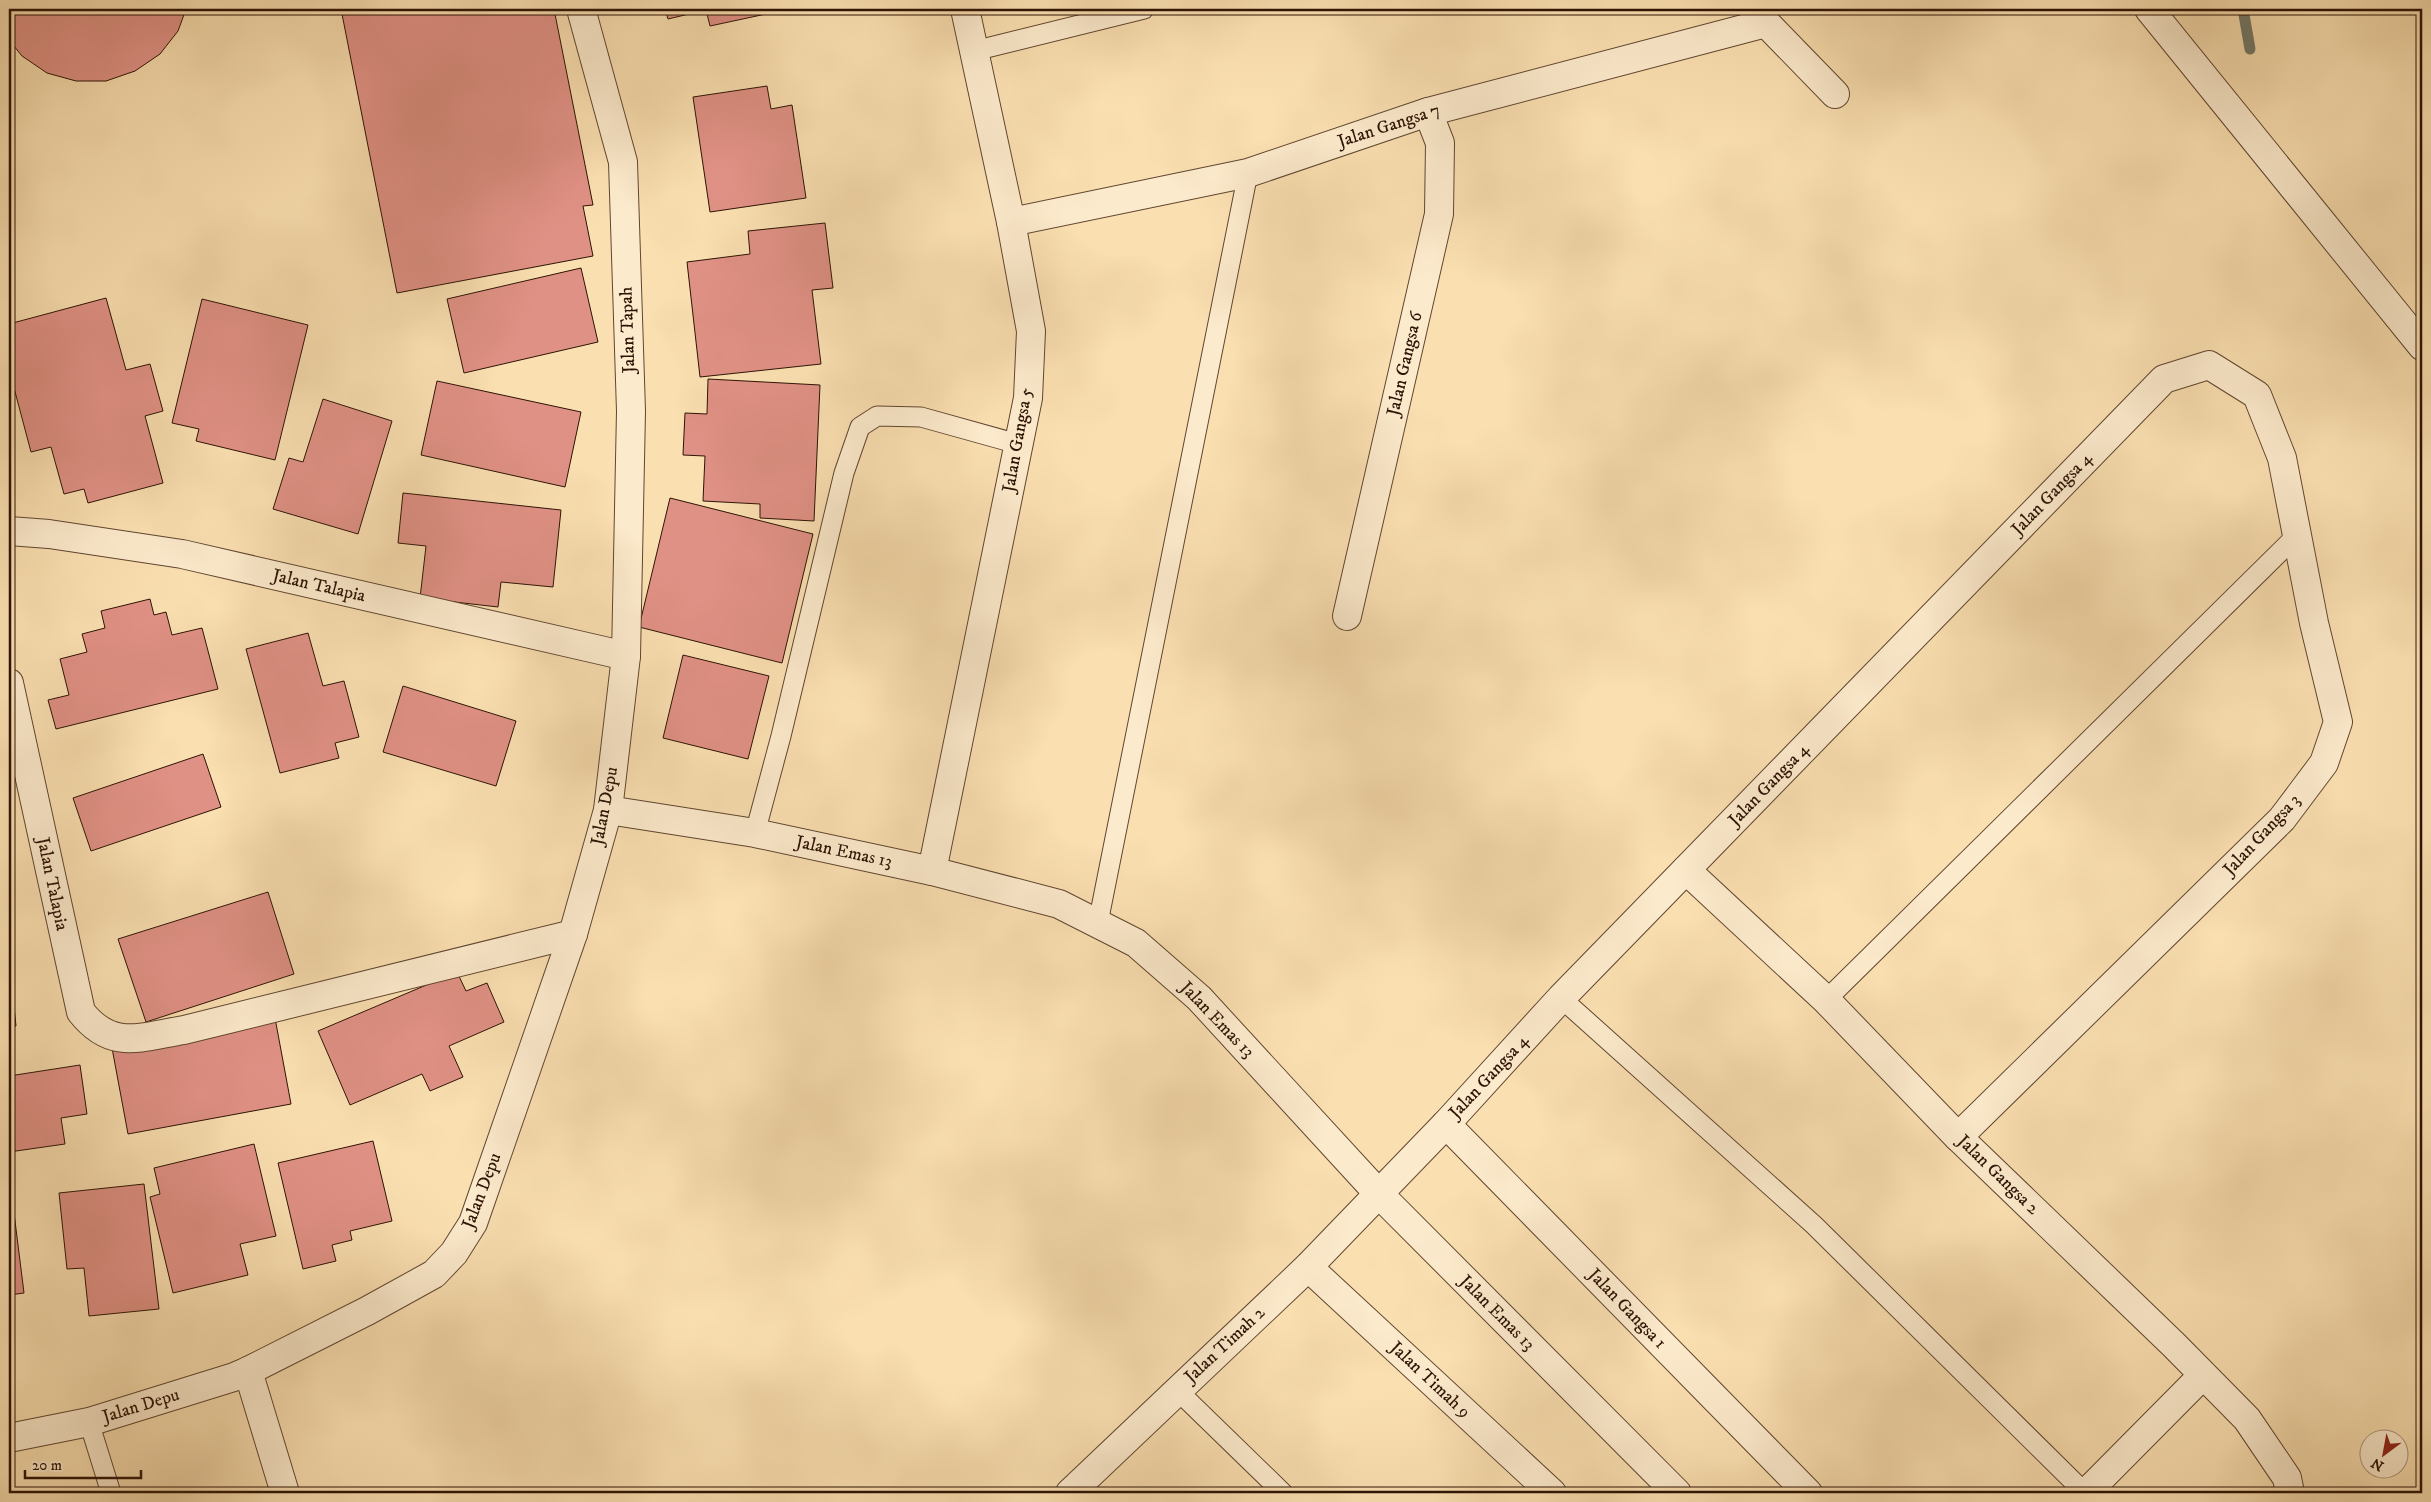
<svg xmlns="http://www.w3.org/2000/svg" width="2431" height="1502" font-family="'IM FELL DW Pica',serif">
<style>
.lines{fill:none;stroke-linecap:round;stroke-linejoin:round}
.stream{stroke:#717969;stroke-width:11}
.building{fill:#e09185;stroke:#2d1305}
.lane-casing{stroke:#604630;stroke-width:21}
.street-casing{stroke:#604630;stroke-width:30}
.lane{stroke:#fceacc;stroke-width:19}
.street{stroke:#fceacc;stroke-width:28}
.labels{text-anchor:middle;dominant-baseline:central;stroke-width:4.5;stroke-linejoin:round;paint-order:stroke}
.street-label{font-size:18px;fill:#2d1305;stroke:#fceacc}
</style>
<rect width="100%" height="100%" fill="#fadfb0"/>
<filter id="stains"><feTurbulence type="fractalNoise" baseFrequency=".004" numOctaves="4"/><feColorMatrix values="0 0 0 0 .2 0 0 0 0 .09 0 0 0 0 .02 0 0 0 .5 -.17"/></filter>
<radialGradient id="worn" r=".72"><stop offset=".6" stop-color="#630" stop-opacity="0"/><stop offset="1" stop-color="#630" stop-opacity=".3"/></radialGradient>
<g class="lines">
<path class="stream" d="M 2243,9 L 2250,49"/>
</g>
<g class="building">
<path d="M 9,9 L 186,9 L 178,31 L 160,54 L 135,71 L 106,81 L 76,81 L 47,73 L 22,56 L 9,40 Z"/>
<path d="M 341,9 L 554,9 L 593,205 L 583,206 L 593,256 L 397,293 Z"/>
<path d="M 665,9 L 765,9 L 766,14 L 710,26 L 706,10 L 668,19 Z"/>
<path d="M 767,86 L 771,109 L 792,105 L 806,198 L 710,212 L 693,97 Z"/>
<path d="M 825,223 L 833,288 L 812,290 L 821,364 L 700,377 L 687,262 L 750,254 L 748,231 Z"/>
<path d="M 581,268 L 598,342 L 464,373 L 447,299 Z"/>
<path d="M 106,298 L 126,370 L 150,364 L 163,411 L 145,416 L 163,483 L 88,503 L 84,489 L 64,494 L 51,447 L 31,452 L 9,369 L 9,324 Z"/>
<path d="M 202,299 L 308,325 L 275,460 L 196,441 L 199,429 L 172,423 Z"/>
<path d="M 708,379 L 820,385 L 814,521 L 760,518 L 760,504 L 703,501 L 705,456 L 683,455 L 685,413 L 707,414 Z"/>
<path d="M 437,381 L 581,412 L 565,487 L 421,455 Z"/>
<path d="M 323,399 L 392,421 L 358,534 L 273,509 L 289,458 L 303,462 Z"/>
<path d="M 403,493 L 561,510 L 553,587 L 501,582 L 498,607 L 420,598 L 426,546 L 398,543 Z"/>
<path d="M 670,498 L 813,534 L 782,663 L 639,627 Z"/>
<path d="M 150,599 L 154,615 L 166,612 L 172,635 L 202,628 L 218,689 L 56,729 L 48,700 L 69,695 L 60,659 L 87,652 L 82,634 L 105,628 L 101,611 Z"/>
<path d="M 308,633 L 323,686 L 344,681 L 359,737 L 335,743 L 339,758 L 280,773 L 246,649 Z"/>
<path d="M 683,655 L 769,676 L 748,759 L 663,738 Z"/>
<path d="M 403,686 L 516,721 L 496,786 L 383,752 Z"/>
<path d="M 203,754 L 221,807 L 91,851 L 73,798 Z"/>
<path d="M 268,892 L 294,974 L 146,1022 L 118,939 Z"/>
<path d="M 9,957 L 16,1026 L 9,1027 Z"/>
<path d="M 457,972 L 466,991 L 487,983 L 504,1022 L 449,1046 L 463,1077 L 430,1091 L 422,1074 L 350,1105 L 318,1031 Z"/>
<path d="M 275,1018 L 291,1104 L 128,1134 L 112,1048 Z"/>
<path d="M 80,1065 L 87,1114 L 61,1118 L 65,1144 L 9,1152 L 9,1076 Z"/>
<path d="M 373,1141 L 392,1221 L 350,1231 L 352,1240 L 332,1245 L 336,1261 L 303,1269 L 278,1163 Z"/>
<path d="M 254,1144 L 276,1236 L 240,1244 L 248,1275 L 173,1293 L 150,1197 L 160,1194 L 154,1168 Z"/>
<path d="M 144,1184 L 159,1309 L 89,1316 L 84,1268 L 67,1269 L 59,1193 Z"/>
<path d="M 9,1197 L 12,1197 L 24,1293 L 9,1295 Z"/>
</g>
<g class="lines">
<g class="lane-casing">
<g id="lane">
<path d="M 974,51 L 1144,9"/>
<path d="M 755,833 L 781,736 L 844,473 L 860,427 L 877,416 L 921,417 L 1018,444"/>
<path d="M 1098,923 L 1248,173"/>
<path d="M 1561,998 L 1814,1225 L 2085,1493"/>
<path d="M 1826,1000 L 2297,535"/>
<path d="M 1177,1390 L 1283,1493"/>
<path d="M 89,1422 L 111,1493"/>
</g>
</g>
<g class="street-casing">
<g id="street">
<path d="M 1755,9 L 1766,23 L 1835,94"/>
<path d="M 2149,9 L 2422,346"/>
<path d="M 1011,222 L 1248,173 L 1428,112 L 1766,23"/>
<path d="M 9,531 L 49,534 L 182,554 L 626,656"/>
<path d="M 1347,616 L 1439,214 L 1440,143 L 1428,112"/>
<path d="M 9,683 L 81,1012 C 112,1051 140,1037 184,1030 L 573,934"/>
<path d="M 608,810 L 755,833 L 932,871 L 1059,904 L 1136,943 L 1199,998 L 1379,1194 L 1677,1493"/>
<path d="M 1686,870 L 1826,1000 L 1958,1137 L 2174,1345 L 2247,1419 L 2287,1478 L 2290,1493"/>
<path d="M 932,871 L 1028,398 L 1031,331 L 1011,222 L 965,9"/>
<path d="M 1446,1124 L 1808,1493"/>
<path d="M 1308,1267 L 1552,1493"/>
<path d="M 248,1371 L 285,1493"/>
<path d="M 9,1438 L 89,1422 L 234,1377 L 248,1371 L 367,1311 L 434,1274 L 454,1253 L 473,1223 L 573,934 L 608,810 L 626,656 L 631,411 L 623,162 L 581,9"/>
<path d="M 1070,1493 L 1308,1267 L 1446,1124 L 1561,998 L 2164,379 L 2209,365 L 2257,395 L 2282,458 L 2314,623 L 2338,722 L 2324,763 L 2282,819 L 1958,1137"/>
<path d="M 2086,1493 L 2203,1375"/>
</g>
</g>
<use href="#lane" class="lane"/>
<use href="#street" class="street"/>
</g>
<g class="labels">
<g class="street-label">
<text transform="translate(1389 126) rotate(-18)">Jalan Gangsa 7</text>
<text transform="translate(628 330) rotate(-92)">Jalan Tapah</text>
<text transform="translate(1405 364) rotate(-77)">Jalan Gangsa 6</text>
<text transform="translate(1018 440) rotate(-80)">Jalan Gangsa 5</text>
<text transform="translate(2052 494) rotate(-46)">Jalan Gangsa 4</text>
<text transform="translate(319 586) rotate(13)">Jalan Talapia</text>
<text transform="translate(1769 785) rotate(-46)">Jalan Gangsa 4</text>
<text transform="translate(605 806) rotate(-79)">Jalan Depu</text>
<text transform="translate(2262 835) rotate(-47)">Jalan Gangsa 3</text>
<text transform="translate(844 852) rotate(12)">Jalan Emas 13</text>
<text transform="translate(52 884) rotate(78)">Jalan Talapia</text>
<text transform="translate(1217 1020) rotate(46)">Jalan Emas 13</text>
<text transform="translate(1489 1077) rotate(-47)">Jalan Gangsa 4</text>
<text transform="translate(1998 1175) rotate(44)">Jalan Gangsa 2</text>
<text transform="translate(482 1191) rotate(-69)">Jalan Depu</text>
<text transform="translate(1627 1309) rotate(46)">Jalan Gangsa 1</text>
<text transform="translate(1497 1313) rotate(45)">Jalan Emas 13</text>
<text transform="translate(1225 1345) rotate(-43)">Jalan Timah 2</text>
<text transform="translate(1430 1380) rotate(43)">Jalan Timah 9</text>
<text transform="translate(141 1406) rotate(-17)">Jalan Depu</text>
</g>
</g>
<rect width="2431" height="1502" fill="none" stroke="#fadfb0" stroke-width="30"/>
<rect x="10" y="10" width="2411" height="1482" fill="none" stroke="#2d1305" stroke-width="2.5"/>
<rect x="15" y="15" width="2401" height="1472" fill="none" stroke="#2d1305"/>
<g transform="translate(2384 1454) rotate(212)"><circle r="24" fill="#fceacc" stroke="#a9947c"/>
<path d="M0-4L9 19L0 12L-9 19Z" fill="#8f2418"/>
<text y="-8" font-size="14" font-weight="bold" text-anchor="middle" fill="#2d1305">N</text>
</g>
<path d="M25 1470v8h116v-8" fill="none" stroke="#2d1305" stroke-width="2.5"/>
<text x="32" y="1470" font-size="15" fill="#2d1305" stroke="#fceacc" stroke-width="4" paint-order="stroke">20 m</text>
<rect width="100%" height="100%" filter="url(#stains)"/>
<rect width="100%" height="100%" fill="url(#worn)"/>
</svg>
